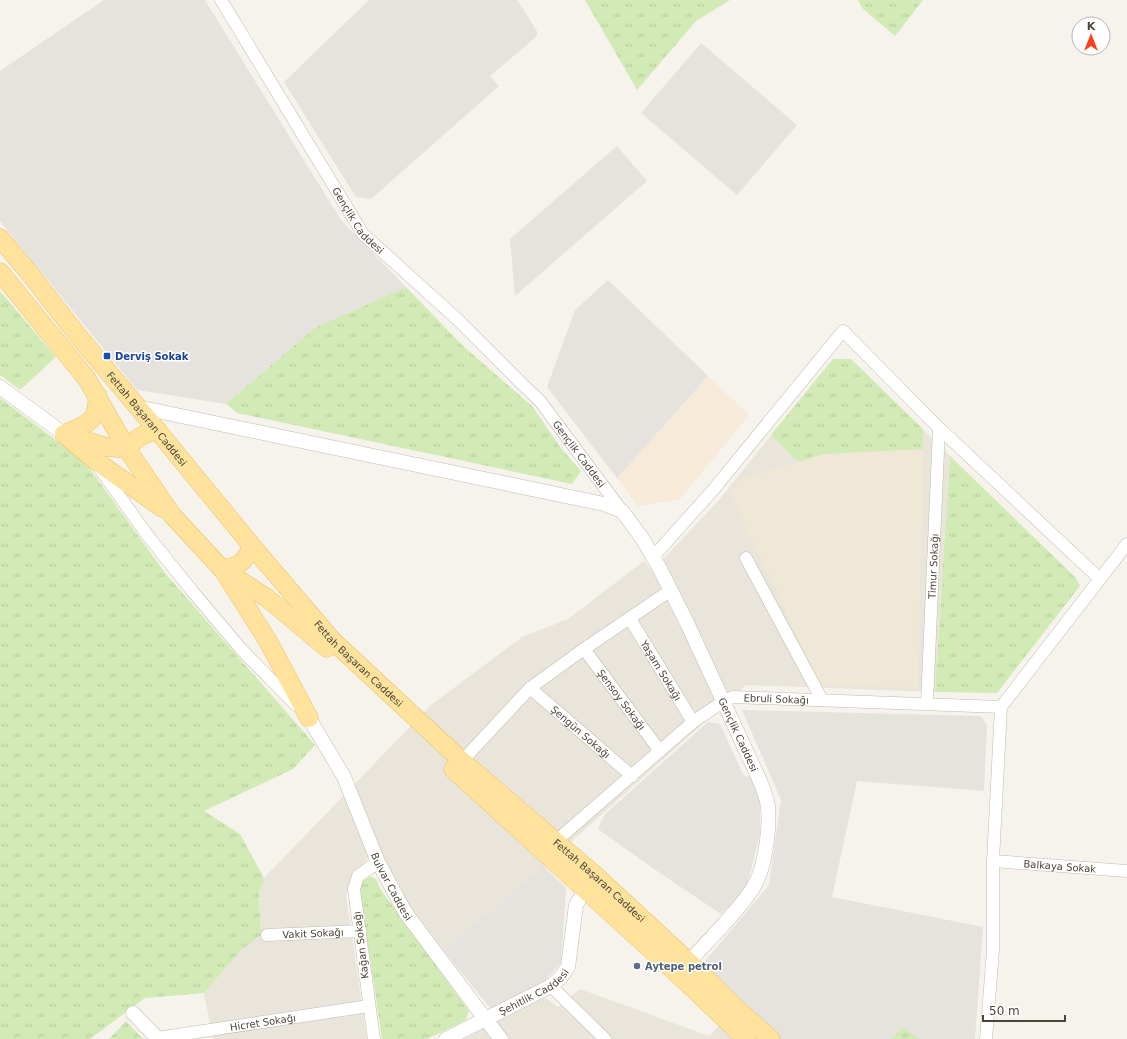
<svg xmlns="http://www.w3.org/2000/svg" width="1127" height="1039" font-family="'DejaVu Sans',sans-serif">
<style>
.residential{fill:#eae5da}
.commercial{fill:#f7ead8}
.industrial{fill:#e6e2dd}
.education{fill:#efe8d6}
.grass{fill:url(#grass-tufts)}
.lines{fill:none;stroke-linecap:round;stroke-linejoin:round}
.minor-casing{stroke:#c2bbae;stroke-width:13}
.tertiary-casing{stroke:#c2bbae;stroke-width:15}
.primary-casing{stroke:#e6c16a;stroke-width:19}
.minor{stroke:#fff;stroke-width:12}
.tertiary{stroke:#fff;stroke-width:14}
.primary{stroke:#ffe39c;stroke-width:18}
.transit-dot{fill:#1a4fb4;stroke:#fff;stroke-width:1.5}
.service-dot{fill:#5c6f8a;stroke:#fff;stroke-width:1.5}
.labels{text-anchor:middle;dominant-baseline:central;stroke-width:3;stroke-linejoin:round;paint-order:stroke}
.street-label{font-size:10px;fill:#4b4439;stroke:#fff}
.transit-label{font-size:10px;font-weight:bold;fill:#164399;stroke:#fff;text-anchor:start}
.service-label{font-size:10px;font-weight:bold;fill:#4e5e75;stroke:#fff;text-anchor:start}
</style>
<defs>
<pattern id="grass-tufts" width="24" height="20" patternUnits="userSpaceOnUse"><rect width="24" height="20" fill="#d2eab5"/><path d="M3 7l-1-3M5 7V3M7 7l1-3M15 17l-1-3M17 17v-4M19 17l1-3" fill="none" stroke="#b6ca9c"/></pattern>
</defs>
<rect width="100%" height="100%" fill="#f6f3ec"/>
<g class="residential">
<path d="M 833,359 L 851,359 L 950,456 L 935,692 L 746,685 L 544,866 L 443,950 L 412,910 L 380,852 L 369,857 L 364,864 L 352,874 L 346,895 L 367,1039 L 213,1039 L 204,993 L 241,950 L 261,935 L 259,895 L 264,878 L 431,705 L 522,637 L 568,619 L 644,561 L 652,571 L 719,500 Z"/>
<path d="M 580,989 L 709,1036 L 721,1024 L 737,1039 L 464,1039 L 544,997 L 558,1007 Z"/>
</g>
<path class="commercial" d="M 708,376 L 749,415 L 680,499 L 638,506 L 617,478 Z"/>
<g class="industrial">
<path d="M 104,0 L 205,0 L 341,220 L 406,287 L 316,327 L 226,404 L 137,390 L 0,221 L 0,71 Z"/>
<path d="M 369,0 L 517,0 L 537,31 L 537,36 L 490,76 L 499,86 L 371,199 L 356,197 L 284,82 Z"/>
<path d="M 701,43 L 797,125 L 737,195 L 641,113 Z"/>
<path d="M 617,146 L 647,181 L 515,296 L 510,239 Z"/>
<path d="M 608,280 L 708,376 L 617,478 L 547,387 L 575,310 Z"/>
<path d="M 742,710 L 981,716 L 987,725 L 984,791 L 857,781 L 832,897 L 983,927 L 975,1039 L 781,1039 L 701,966 L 769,885 L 781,800 Z"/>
<path d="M 708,722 L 720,724 L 744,776 L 751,777 L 760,799 L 760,833 L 746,890 L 721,914 L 657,871 L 598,829 L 604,815 Z"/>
<path d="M 544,866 L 566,888 L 561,963 L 545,981 L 491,1009 L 443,950 Z"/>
</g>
<path class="education" d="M 923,449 L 918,688 L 820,685 L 730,492 L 739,480 L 823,454 Z"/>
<g class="grass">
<path d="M 585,0 L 730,0 L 696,21 L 637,90 Z"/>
<path d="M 858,0 L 923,0 L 895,36 L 862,8 Z"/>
<path d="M 406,287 L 461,344 L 533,407 L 560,447 L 581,471 L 572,484 L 237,413 L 226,404 L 316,327 Z"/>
<path d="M 0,291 L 56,357 L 20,390 L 0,375 Z"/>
<path d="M 833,359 L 851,359 L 923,429 L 923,449 L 823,454 L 798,462 L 771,435 Z"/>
<path d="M 0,398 L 85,462 L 165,573 L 315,745 L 293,769 L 204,811 L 240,834 L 264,878 L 259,895 L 261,935 L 241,950 L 204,993 L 145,998 L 90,1039 L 0,1039 Z"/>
<path d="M 950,456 L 1076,578 L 1080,586 L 997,693 L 935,692 Z"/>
<path d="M 370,876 L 376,879 L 381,890 L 469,1011 L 466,1020 L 427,1039 L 382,1039 L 360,890 L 361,882 Z"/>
<path d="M 126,1021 L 143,1039 L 109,1039 Z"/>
<path d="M 902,1027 L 920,1039 L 891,1039 Z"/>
</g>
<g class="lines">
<g class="minor-casing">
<g id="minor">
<path id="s1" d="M 221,0 L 363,234 L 457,319 L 520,382 L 540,401 L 622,511"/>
<path d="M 100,469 L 148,536 L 193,592 L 241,649 L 296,705"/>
<path d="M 653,557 L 713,490 L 843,331 L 939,428 L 1100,579 L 1001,707 L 993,861 L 993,950 L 986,1039"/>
<path d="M 746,558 L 822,700"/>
<path d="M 1100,579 L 1127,544"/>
<path id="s2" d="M 630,619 L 693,722"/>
<path id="s3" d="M 584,649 L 660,751"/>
<path id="s4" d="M 530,688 L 632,776"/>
<path id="s5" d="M 927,703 L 939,428"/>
<path d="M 462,761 L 530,688 L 584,649 L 671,590"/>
<path id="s6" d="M 556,841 L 693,722 L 724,701 L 733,697 L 1001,707"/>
<path id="s7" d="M 993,861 L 1127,871"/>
<path id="s8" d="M 267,935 L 360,931"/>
<path d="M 551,986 L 605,1039"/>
<path id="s9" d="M 157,1038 L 369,1006"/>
<path d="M 374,1039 L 354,889 L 358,876 L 378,862"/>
</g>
</g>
<g class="tertiary-casing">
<g id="tertiary">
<path d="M 0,387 L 64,434"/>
<path id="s10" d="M 138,407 L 604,504 L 622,511 L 642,538 L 659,567 L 688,625 L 760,781 C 763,789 767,798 768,807 C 770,829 765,869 753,888 C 737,913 709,939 689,962"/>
<path id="s11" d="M 309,718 L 344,777 L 378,862 L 405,912 L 486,1020 L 501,1039"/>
<path d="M 133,1013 L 158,1039"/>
<path id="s12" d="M 446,1039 L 551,986 L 561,977 L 568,967 L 576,905 L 585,890"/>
</g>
</g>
<g class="primary-casing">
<g id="primary">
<path id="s13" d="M 0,238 L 27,270 L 79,337 L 157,430 L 252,546 L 332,640 L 462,761 L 596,876 L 689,962 L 737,1009 L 771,1039"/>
<path d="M 0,272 L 87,379 L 127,449 L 172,515 L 222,569 L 267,598 L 327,648"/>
<path d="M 64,434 L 92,458 L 162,508"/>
<path d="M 64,434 C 73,430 89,425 94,416 C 97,410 97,403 98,396"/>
<path d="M 72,437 L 107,447 L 127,449 C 135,438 144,434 157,430"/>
<path d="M 222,569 C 240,566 244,563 252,546"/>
<path d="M 225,573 L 268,641 L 309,718"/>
<path d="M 453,769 L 682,978 L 746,1039"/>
</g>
</g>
<use href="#minor" class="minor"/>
<use href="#tertiary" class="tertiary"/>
<use href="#primary" class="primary"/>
</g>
<rect class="transit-dot" x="103" y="352" width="8" height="8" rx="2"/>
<circle class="service-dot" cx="637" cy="966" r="4"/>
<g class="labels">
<g class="street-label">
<text stroke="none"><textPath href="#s1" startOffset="260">Gençlik Caddesi</textPath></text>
<text stroke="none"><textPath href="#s13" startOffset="233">Fettah Başaran Caddesi</textPath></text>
<text stroke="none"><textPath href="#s1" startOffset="583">Gençlik Caddesi</textPath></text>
<text stroke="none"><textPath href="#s5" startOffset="137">Timur Sokağı</textPath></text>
<text stroke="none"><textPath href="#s13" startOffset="557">Fettah Başaran Caddesi</textPath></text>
<text stroke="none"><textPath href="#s2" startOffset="60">Yaşam Sokağı</textPath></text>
<text stroke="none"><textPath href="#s6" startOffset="272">Ebruli Sokağı</textPath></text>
<text stroke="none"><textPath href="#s3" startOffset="63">Şensoy Sokağı</textPath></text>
<text stroke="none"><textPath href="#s4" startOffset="67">Şengün Sokağı</textPath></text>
<text stroke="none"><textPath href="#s10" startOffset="748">Gençlik Caddesi</textPath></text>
<text stroke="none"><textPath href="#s7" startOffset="67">Balkaya Sokak</textPath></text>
<text stroke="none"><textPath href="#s13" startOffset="881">Fettah Başaran Caddesi</textPath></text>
<text stroke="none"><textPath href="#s11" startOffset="188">Bulvar Caddesi</textPath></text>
<text stroke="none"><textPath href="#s8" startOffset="46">Vakit Sokağı</textPath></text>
<text transform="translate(361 945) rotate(-97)">Kağan Sokağı</text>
<text stroke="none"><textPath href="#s12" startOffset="100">Şehitlik Caddesi</textPath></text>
<text stroke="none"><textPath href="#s9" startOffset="107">Hicret Sokağı</textPath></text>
</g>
<g class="transit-label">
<text x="115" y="356">Derviş Sokak</text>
</g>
<g class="service-label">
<text x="645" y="966">Aytepe petrol</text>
</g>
</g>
<g transform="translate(1091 36)"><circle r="19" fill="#ffffff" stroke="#b7b4b0"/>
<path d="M0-3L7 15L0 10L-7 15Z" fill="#fc3f1d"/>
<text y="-6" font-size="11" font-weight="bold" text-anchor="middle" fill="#4b4439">K</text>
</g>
<path d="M983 1015v6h82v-6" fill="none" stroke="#4b4439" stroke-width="2"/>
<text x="989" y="1015" font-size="12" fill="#4b4439" stroke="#ffffff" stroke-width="3" paint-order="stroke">50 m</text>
</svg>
